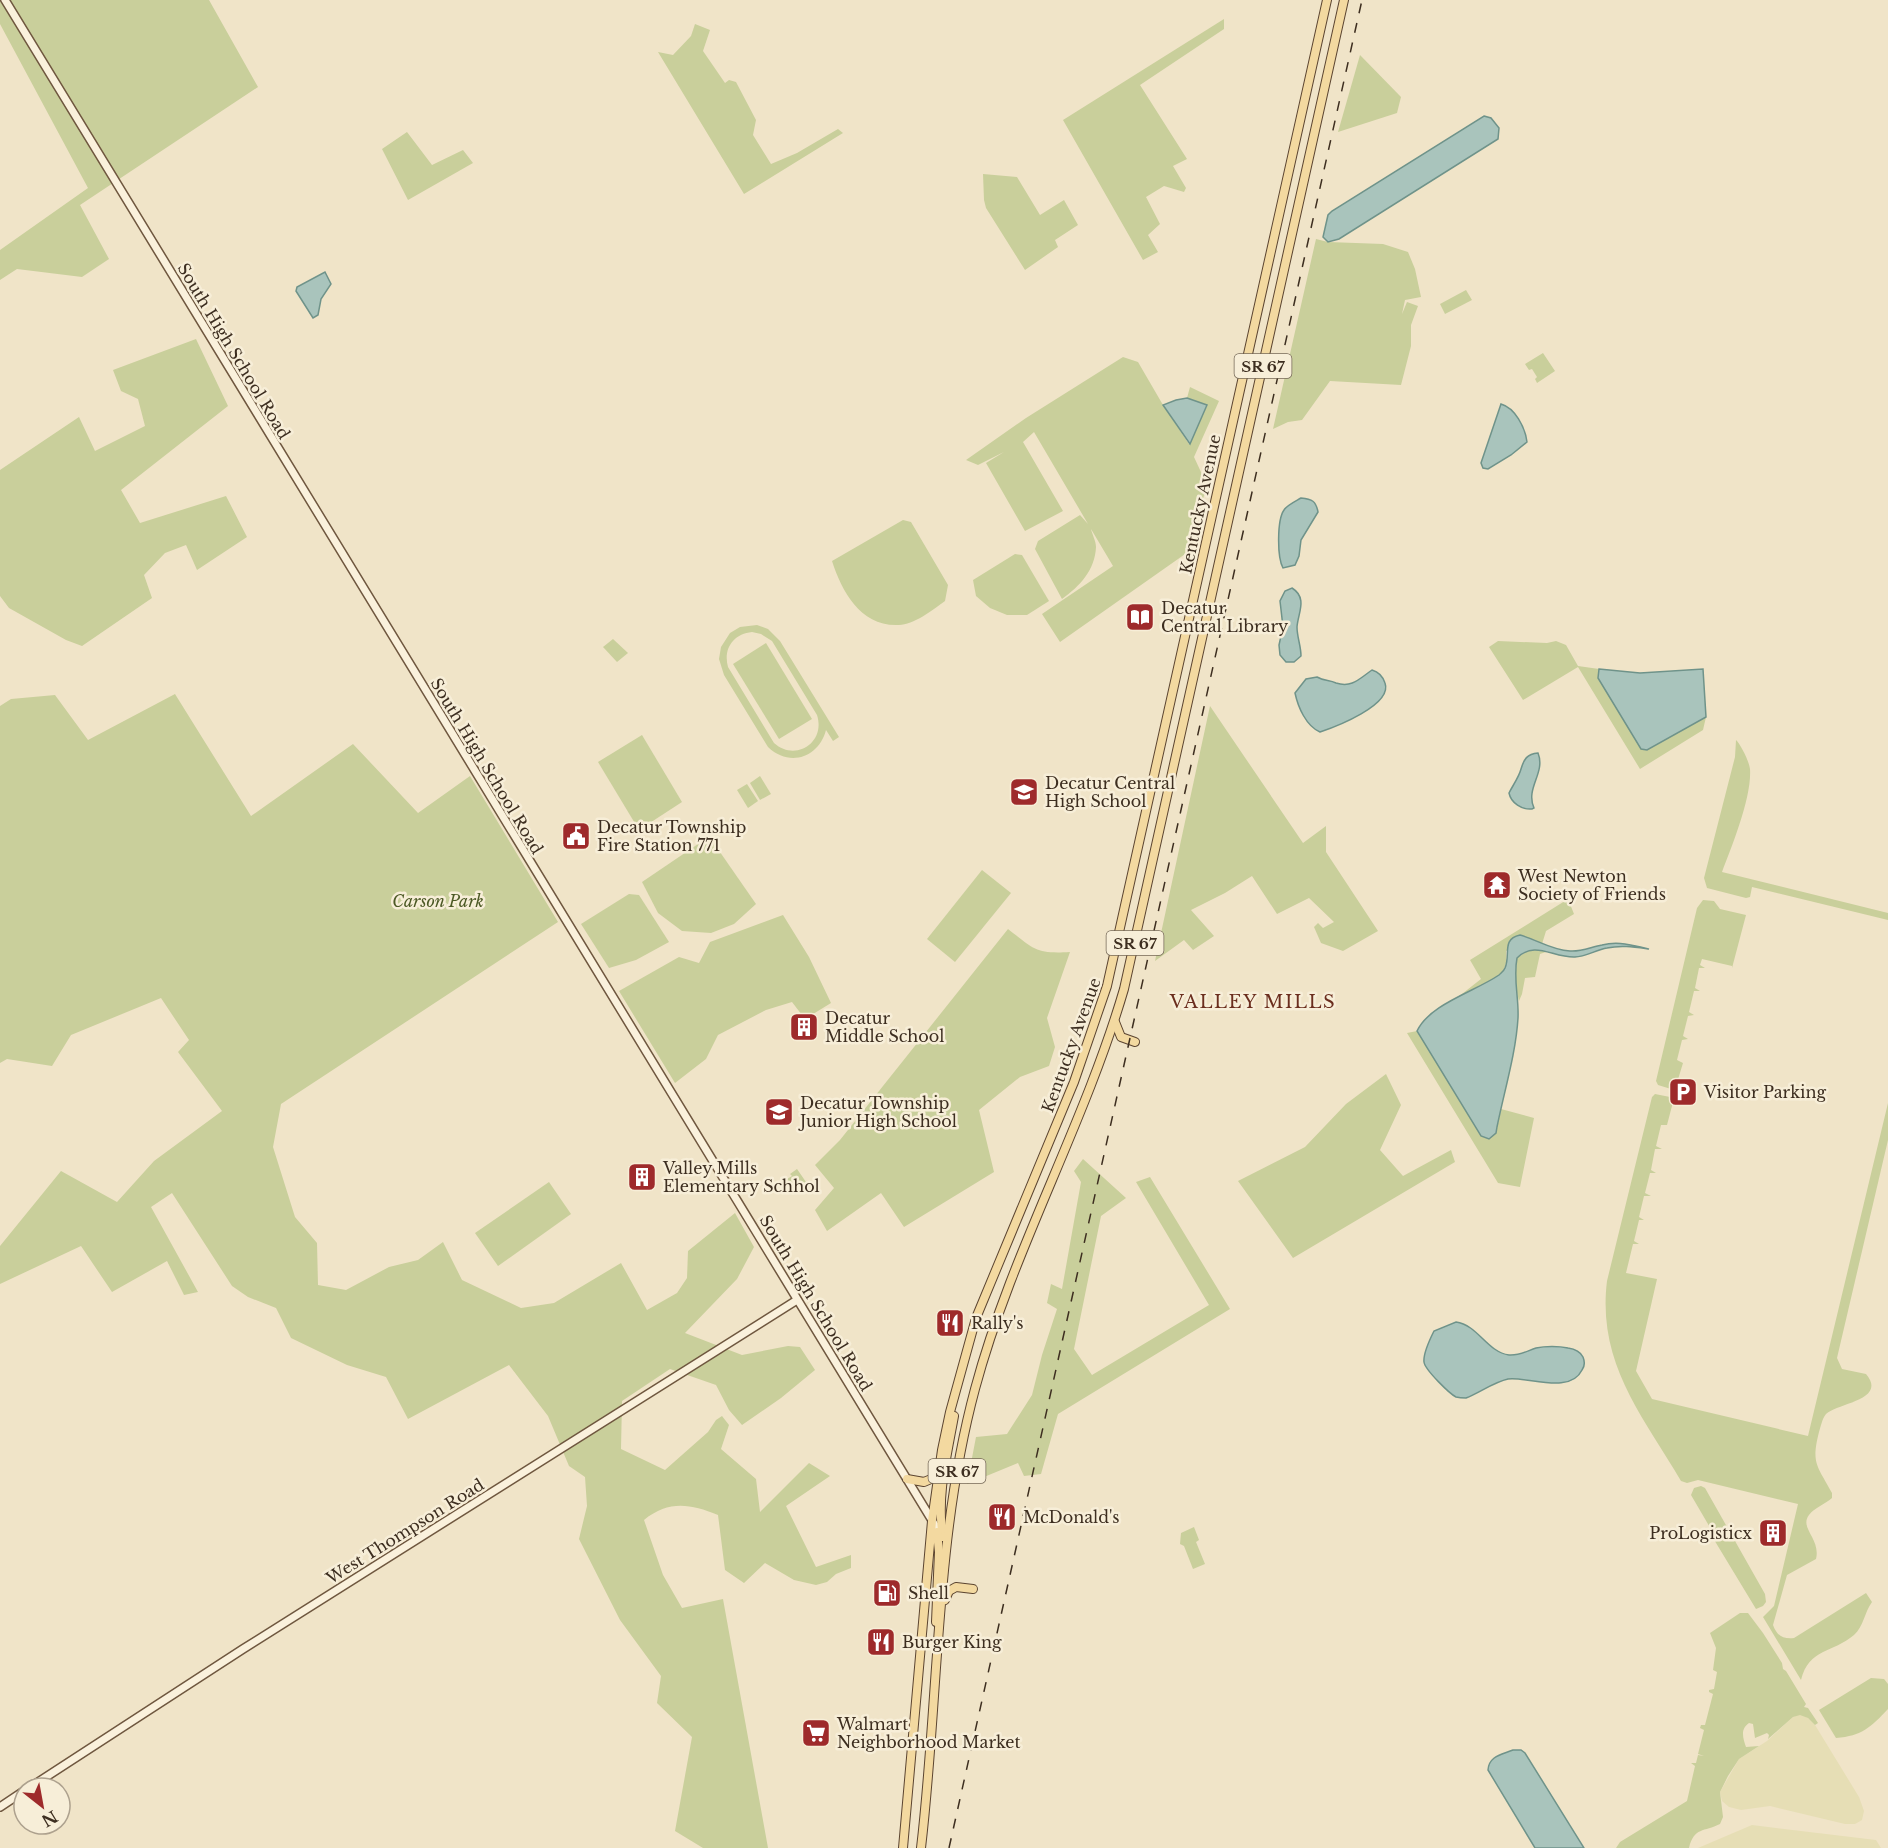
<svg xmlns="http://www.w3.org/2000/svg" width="1888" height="1848" font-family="'Libre Baskerville',serif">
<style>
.farmland{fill:#e6deb5}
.green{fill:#c9cf9b;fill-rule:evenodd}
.water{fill:#a9c4bc;stroke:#6f938a;stroke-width:1.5}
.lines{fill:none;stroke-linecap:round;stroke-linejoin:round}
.secondary-casing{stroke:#6f573f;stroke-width:10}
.primary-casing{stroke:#5b4430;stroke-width:10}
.secondary{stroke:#faf1dc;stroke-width:7}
.primary{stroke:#f3d9a0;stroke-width:8}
.rail{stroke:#3d2e20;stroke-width:1.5;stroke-dasharray:10 10;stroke-linecap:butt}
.labels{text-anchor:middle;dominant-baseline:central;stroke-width:5;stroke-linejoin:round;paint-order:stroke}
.shield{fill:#f7eed8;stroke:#756857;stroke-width:1.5}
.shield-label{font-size:15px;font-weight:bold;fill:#3d2e20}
.street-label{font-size:16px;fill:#3d2e20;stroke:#f7eed8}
.poi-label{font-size:16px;fill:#3d2e20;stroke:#f7eed8;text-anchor:start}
.park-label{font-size:16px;font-style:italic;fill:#4d5a26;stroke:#f7eed8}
.neighbourhood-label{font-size:18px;letter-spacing:1.5px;fill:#6b2e1e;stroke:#f7eed8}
</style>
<rect width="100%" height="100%" fill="#f0e4c8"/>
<g class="farmland">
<path d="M 1800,1714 L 1808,1718 L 1815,1725 L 1859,1797 L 1864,1811 L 1862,1820 L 1855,1824 L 1845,1824 L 1770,1806 L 1741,1810 L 1729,1807 L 1722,1801 L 1720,1792 L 1739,1759 L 1767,1741 L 1793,1717 Z"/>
<path d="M 1752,1825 L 1876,1840 L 1881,1848 L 1698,1848 Z"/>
</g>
<g class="green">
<path d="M 0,0 L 209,0 L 258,87 L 80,205 L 109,259 L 82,277 L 17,269 L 0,280 L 0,250 L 88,188 L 0,24 Z"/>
<path d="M 1224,19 L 1224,29 L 1140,85 L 1187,159 L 1173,166 L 1186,188 L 1184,192 L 1164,186 L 1146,197 L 1160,224 L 1148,235 L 1158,252 L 1143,260 L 1063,120 Z"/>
<path d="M 695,24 L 710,30 L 703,51 L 725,83 L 729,80 L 736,82 L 756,120 L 753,135 L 771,164 L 797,153 L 838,129 L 843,133 L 744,194 L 658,52 L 673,55 L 691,36 Z"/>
<path d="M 1360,55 L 1401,97 L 1397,113 L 1338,132 Z"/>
<path d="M 407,132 L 432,165 L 463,150 L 473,163 L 408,200 L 382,149 Z"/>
<path d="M 983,174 L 1017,177 L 1040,215 L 1064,200 L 1078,225 L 1055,240 L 1058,247 L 1025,270 L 986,208 L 984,200 Z"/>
<path d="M 1316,239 L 1328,242 L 1383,244 L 1408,252 L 1415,269 L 1421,297 L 1405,300 L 1402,314 L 1407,302 L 1418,306 L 1411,325 L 1411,346 L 1401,385 L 1330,381 L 1302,420 L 1288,422 L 1273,429 Z"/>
<path d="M 1466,290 L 1472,300 L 1445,314 L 1440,304 Z"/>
<path d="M 196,339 L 228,406 L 121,490 L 140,523 L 226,496 L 247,537 L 197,570 L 186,545 L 165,553 L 144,575 L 152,598 L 82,646 L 66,640 L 9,608 L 0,596 L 0,470 L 79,417 L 95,451 L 145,426 L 138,399 L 121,391 L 113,370 Z"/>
<path d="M 1543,353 L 1555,371 L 1537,383 L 1535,379 L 1537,377 L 1532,369 L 1529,370 L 1525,364 Z"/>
<path d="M 1123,357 L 1138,362 L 1163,405 L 1189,444 L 1207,406 L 1187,398 L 1190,387 L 1219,401 L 1194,457 L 1207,485 L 1188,552 L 1060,642 L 1042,614 L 1113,566 L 1091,529 C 1092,534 1096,541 1096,547 C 1095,570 1080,586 1062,599 L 1035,549 L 1038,541 L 1080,515 L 1088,524 L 1034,432 L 1023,442 L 1063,511 L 1025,531 L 986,463 L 1004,452 L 978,465 L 966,460 L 1026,418 Z"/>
<path d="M 903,520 L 911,522 L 948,585 L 945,601 C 933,610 913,625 899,625 C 861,627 842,592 832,561 Z"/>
<path d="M 1015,554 L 1022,555 L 1049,601 L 1027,615 L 1007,615 L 990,608 L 976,596 L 973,580 Z"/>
<path d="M 757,625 L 768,629 L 780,641 L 839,737 L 833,741 L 826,730 C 819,757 790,768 768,747 L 724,675 L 719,659 L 721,647 L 730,633 L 740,627 ZM 752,632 L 761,634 L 772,641 L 817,715 C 826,743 795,762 774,743 L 728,667 C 723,649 733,634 752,632 Z"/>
<path d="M 613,639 L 628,653 L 617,662 L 603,647 Z"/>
<path d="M 1498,641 L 1547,643 L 1556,641 L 1566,645 L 1578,666 L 1599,669 L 1598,678 L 1647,750 L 1706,717 L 1703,730 L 1640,769 L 1578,667 L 1523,700 L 1489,647 Z"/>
<path d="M 766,643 L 812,719 L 779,739 L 733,664 Z"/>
<path d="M 175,694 L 251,816 L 353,744 L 418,813 L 470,776 L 558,922 L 281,1104 L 273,1147 L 295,1217 L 317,1243 L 318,1285 L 346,1290 L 389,1267 L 418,1260 L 443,1242 L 462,1280 L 521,1308 L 554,1303 L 621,1263 L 647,1310 L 677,1293 L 687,1278 L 688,1251 L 735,1213 L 754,1247 L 737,1279 L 685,1333 L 742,1355 L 788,1346 L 800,1347 L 815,1370 L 781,1398 L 742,1425 L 729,1410 L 716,1385 L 670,1369 L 622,1401 L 621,1449 L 665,1470 L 708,1432 L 716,1420 L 722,1416 L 729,1425 L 721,1449 L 756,1479 L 760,1512 L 809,1463 L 830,1476 L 786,1506 L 816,1567 L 851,1555 L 851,1568 L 836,1574 L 827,1582 L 816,1585 L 794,1580 L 765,1563 L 744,1583 L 725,1570 L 718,1515 C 690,1504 669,1500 644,1520 L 663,1575 L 682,1608 L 723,1599 L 768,1848 L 703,1848 L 675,1831 L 692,1737 L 657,1703 L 661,1676 L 620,1620 L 579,1539 L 587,1506 L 585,1477 L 569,1466 L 548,1416 L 509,1365 L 408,1419 L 386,1377 L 347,1365 L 291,1338 L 276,1308 L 248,1297 L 232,1286 L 172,1193 L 151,1207 L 198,1292 L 184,1295 L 167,1261 L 112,1292 L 81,1246 L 0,1284 L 0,1246 L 61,1171 L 117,1202 L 154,1161 L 222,1111 L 178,1052 L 189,1040 L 161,998 L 71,1035 L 52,1066 L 7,1059 L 0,1063 L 0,706 L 11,699 L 55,695 L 88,740 Z"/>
<path d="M 1210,706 L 1303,843 L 1326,826 L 1326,852 L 1378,931 L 1343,951 L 1321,943 L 1314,927 L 1318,923 L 1323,928 L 1334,922 L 1309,898 L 1277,914 L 1252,876 L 1225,893 L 1191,910 L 1214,936 L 1193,950 L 1184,940 L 1155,961 Z"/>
<path d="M 642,735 L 682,802 L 639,830 L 598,762 Z"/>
<path d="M 1736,740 C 1741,745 1749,761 1750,769 C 1752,797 1732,846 1722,872 L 1888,913 L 1888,920 L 1752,887 L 1750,897 L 1746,898 L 1707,888 L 1704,878 L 1735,757 Z"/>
<path d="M 760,776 L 771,794 L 760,800 L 750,783 Z"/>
<path d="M 747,784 L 758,801 L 748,808 L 737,790 Z"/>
<path d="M 704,840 L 713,842 L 756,904 L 734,924 L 711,933 L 682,931 L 658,913 L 642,882 Z"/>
<path d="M 982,870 L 1011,893 L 955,962 L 927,939 Z"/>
<path d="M 629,894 L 639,895 L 669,942 L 636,960 L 609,968 L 581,924 Z"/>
<path d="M 1568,899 L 1574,914 L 1546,931 L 1542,944 L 1532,939 L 1506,951 C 1506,956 1507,962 1505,966 C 1501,981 1466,994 1453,1001 L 1481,979 L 1470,960 Z"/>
<path d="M 1703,900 L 1714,901 L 1720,909 L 1746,915 L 1732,968 L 1732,966 L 1702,959 L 1700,965 L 1705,968 L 1699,968 L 1695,988 L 1700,991 L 1694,991 L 1689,1012 L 1694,1015 L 1688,1016 L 1683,1036 L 1688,1039 L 1682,1040 L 1677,1060 L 1683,1063 L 1676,1086 L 1671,1089 L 1658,1085 L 1656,1081 L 1697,908 Z"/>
<path d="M 783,915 L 809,957 L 831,1003 L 805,1019 L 792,1002 L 766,1010 L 718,1035 L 706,1059 L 675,1083 L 619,991 L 679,957 L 699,963 L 710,942 Z"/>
<path d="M 1008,929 C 1034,949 1035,954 1070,952 L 1047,1018 L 1055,1047 L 1049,1066 L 1020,1077 L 979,1110 L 994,1172 L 904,1227 L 881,1193 L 827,1231 L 815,1210 L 834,1188 L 815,1165 L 840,1140 Z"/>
<path d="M 1537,948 L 1546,952 L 1540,954 L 1535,977 L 1525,978 L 1522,994 L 1519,1001 L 1515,984 L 1517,958 L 1529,950 Z"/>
<path d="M 1417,1031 L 1482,1136 L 1496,1133 L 1501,1109 L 1534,1118 L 1520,1187 L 1498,1183 L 1407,1033 Z"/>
<path d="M 1386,1074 L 1401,1105 L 1380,1150 L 1403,1176 L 1451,1150 L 1455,1162 L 1293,1258 L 1238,1181 L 1305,1147 L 1346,1104 Z"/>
<path d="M 1655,1094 L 1670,1097 L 1673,1102 L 1667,1125 L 1661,1125 L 1656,1146 L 1662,1149 L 1655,1149 L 1651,1170 L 1656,1173 L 1650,1173 L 1645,1193 L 1651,1196 L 1644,1196 L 1639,1217 L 1644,1220 L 1639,1220 L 1634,1241 L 1639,1244 L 1633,1244 L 1626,1273 L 1657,1279 L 1636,1371 L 1652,1399 L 1808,1436 L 1888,1103 L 1888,1140 L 1837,1358 L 1842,1369 L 1866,1374 C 1888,1400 1837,1403 1826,1414 C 1822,1419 1821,1426 1819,1432 C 1811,1464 1817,1465 1832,1493 L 1832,1498 C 1825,1504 1814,1508 1809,1515 C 1799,1528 1821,1539 1816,1559 L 1787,1575 L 1773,1625 C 1777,1636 1783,1639 1794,1638 L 1866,1593 L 1872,1602 C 1864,1613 1864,1626 1854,1635 C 1833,1653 1809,1648 1801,1680 L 1763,1617 L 1774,1606 L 1798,1504 L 1698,1480 L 1687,1483 L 1681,1481 C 1642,1415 1597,1363 1607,1281 L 1652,1097 Z"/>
<path d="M 1083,1159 L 1126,1198 L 1101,1216 L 1074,1349 L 1092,1375 L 1209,1305 L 1136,1182 L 1150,1177 L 1230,1309 L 1058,1414 L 1041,1474 L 1024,1476 L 1018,1463 L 967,1484 L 976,1437 L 1007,1434 L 1032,1395 L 1042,1355 L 1057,1309 L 1047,1303 L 1051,1284 L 1062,1289 L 1081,1182 L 1074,1171 Z"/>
<path d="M 797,1169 L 806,1182 L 790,1192 L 784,1181 L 792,1176 L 790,1174 Z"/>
<path d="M 549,1182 L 571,1214 L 498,1266 L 475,1233 Z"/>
<path d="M 1701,1486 L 1705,1488 L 1765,1594 L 1766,1602 L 1763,1606 L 1756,1609 L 1713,1538 L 1715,1536 L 1691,1495 L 1694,1488 Z"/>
<path d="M 1194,1527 L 1199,1540 L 1196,1542 L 1205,1564 L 1193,1569 L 1184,1546 L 1180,1544 L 1181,1533 Z"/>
<path d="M 1740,1613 L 1748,1613 L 1763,1633 L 1782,1663 L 1783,1669 L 1786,1671 L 1806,1704 L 1804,1707 L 1808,1708 L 1818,1723 L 1815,1725 L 1808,1718 L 1800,1715 L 1793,1717 L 1768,1739 L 1769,1735 L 1767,1733 L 1755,1738 L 1753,1724 L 1749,1723 C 1740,1729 1743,1738 1746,1747 L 1759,1746 L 1739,1759 L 1728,1776 L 1720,1792 L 1723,1817 L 1720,1824 C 1704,1832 1694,1827 1689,1848 L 1616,1848 L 1620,1842 L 1687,1801 L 1695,1766 L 1691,1763 L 1696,1763 L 1698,1755 L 1704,1756 L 1698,1754 L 1704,1730 L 1700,1728 L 1701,1725 L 1705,1725 L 1713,1694 L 1709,1692 L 1709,1690 L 1714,1689 L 1717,1672 L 1713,1670 L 1716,1648 L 1710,1633 Z"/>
<path d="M 1871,1678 L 1884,1679 L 1888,1684 L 1888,1709 C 1871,1727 1862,1736 1836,1738 L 1819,1710 Z"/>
</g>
<g class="water">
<path d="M 1484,116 L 1491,118 L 1499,128 L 1498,139 L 1339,239 L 1328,242 L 1323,237 L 1328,215 L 1332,211 Z"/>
<path d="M 325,272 L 331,284 L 321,299 L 318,315 L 313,318 L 296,291 L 297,287 Z"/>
<path d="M 1187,398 L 1207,405 L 1190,444 L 1163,405 L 1176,400 Z"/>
<path d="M 1501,404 C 1515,408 1525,427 1527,442 L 1511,455 L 1488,469 L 1483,468 L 1481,463 Z"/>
<path d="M 1301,498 C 1312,499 1316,501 1318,512 L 1301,540 L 1299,556 L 1295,565 L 1283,568 C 1277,557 1277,520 1284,510 C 1287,505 1296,501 1301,498 Z"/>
<path d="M 1292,588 C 1308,598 1298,613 1297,627 C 1297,637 1301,646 1301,656 L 1294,662 L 1286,662 L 1280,655 L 1279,645 L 1283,627 L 1280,601 L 1285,591 Z"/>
<path d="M 1599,669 L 1640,673 L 1703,669 L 1706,717 L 1647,750 L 1641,749 L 1598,678 Z"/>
<path d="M 1372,670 C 1379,672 1383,677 1385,683 C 1393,705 1335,727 1320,732 C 1306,726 1298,707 1295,693 L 1306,679 L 1317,677 C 1324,681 1329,680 1336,683 C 1352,688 1359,679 1372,670 Z"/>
<path d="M 1538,753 C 1546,773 1525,788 1534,808 L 1532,809 C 1522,810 1511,803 1509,793 C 1513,785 1519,777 1521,769 C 1524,759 1527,754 1538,753 Z"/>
<path d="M 1520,935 C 1538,940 1551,950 1570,951 C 1581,952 1591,947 1602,945 C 1618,941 1633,945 1649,949 C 1634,947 1621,945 1607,948 C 1596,950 1585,957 1575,957 C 1553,958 1535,940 1517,958 C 1513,979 1519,997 1518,1018 C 1516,1053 1504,1092 1497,1127 L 1496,1133 L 1489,1139 L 1481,1136 L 1417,1031 C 1430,1004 1474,992 1499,975 C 1501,973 1504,971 1505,968 C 1511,955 1501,939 1520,935 Z"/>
<path d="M 1456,1322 C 1478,1325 1487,1352 1509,1355 C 1519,1356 1527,1351 1536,1348 C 1545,1346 1559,1346 1568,1348 C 1575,1349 1580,1351 1583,1357 C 1585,1362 1585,1366 1582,1370 C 1570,1395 1527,1376 1508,1379 C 1494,1382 1479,1393 1466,1398 C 1462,1398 1460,1398 1456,1397 C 1450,1394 1425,1370 1424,1362 C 1423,1353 1430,1339 1434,1331 Z"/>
<path d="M 1513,1750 L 1521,1750 L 1525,1753 L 1584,1848 L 1535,1848 L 1488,1770 C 1489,1756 1501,1755 1513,1750 Z"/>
</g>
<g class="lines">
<g class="secondary-casing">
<g id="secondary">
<path d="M 5,0 L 941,1535"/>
<path d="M 29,1788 L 243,1649 L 797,1300"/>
<path d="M 0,1807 L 24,1791"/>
</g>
</g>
<g class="primary-casing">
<g id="primary">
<path d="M 1115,1022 L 1121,1037 L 1135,1042"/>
<path d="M 907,1479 L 924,1482 L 938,1476"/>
<path d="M 943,1537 C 936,1498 947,1455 954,1416"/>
<path d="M 945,1600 L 949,1591 L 956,1587 L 973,1589"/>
<path d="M 936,1622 L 939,1552 L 937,1532"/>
<path d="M 903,1848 L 932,1521 L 942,1450 L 950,1412 L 976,1318 L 1074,1082 L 1107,986 L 1327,0"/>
<path d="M 921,1848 C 939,1696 935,1537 975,1389 C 1012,1251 1084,1126 1124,989 L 1344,0"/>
</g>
</g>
<use href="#secondary" class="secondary"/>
<use href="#primary" class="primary"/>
<path class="rail" d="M 949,1848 L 1362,0"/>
</g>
<defs>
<g id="library-square" transform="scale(1.5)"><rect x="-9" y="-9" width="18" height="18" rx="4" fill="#9e2a2b" stroke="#f7eed8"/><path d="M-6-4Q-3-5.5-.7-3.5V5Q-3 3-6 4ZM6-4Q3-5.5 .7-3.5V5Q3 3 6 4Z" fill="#fff"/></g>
<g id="school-square" transform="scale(1.5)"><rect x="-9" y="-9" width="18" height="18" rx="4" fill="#9e2a2b" stroke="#f7eed8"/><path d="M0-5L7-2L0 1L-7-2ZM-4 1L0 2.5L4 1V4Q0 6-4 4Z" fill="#fff"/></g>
<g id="civic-square" transform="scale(1.5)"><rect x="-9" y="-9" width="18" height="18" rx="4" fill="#9e2a2b" stroke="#f7eed8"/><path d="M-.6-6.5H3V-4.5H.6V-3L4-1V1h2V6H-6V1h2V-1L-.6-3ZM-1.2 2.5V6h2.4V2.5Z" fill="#fff"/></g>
<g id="temple-square" transform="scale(1.5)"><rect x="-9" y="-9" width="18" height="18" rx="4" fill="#9e2a2b" stroke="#f7eed8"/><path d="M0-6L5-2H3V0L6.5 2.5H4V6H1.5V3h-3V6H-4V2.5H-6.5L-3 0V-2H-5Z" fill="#fff"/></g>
<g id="building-square" transform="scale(1.5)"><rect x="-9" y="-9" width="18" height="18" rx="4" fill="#9e2a2b" stroke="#f7eed8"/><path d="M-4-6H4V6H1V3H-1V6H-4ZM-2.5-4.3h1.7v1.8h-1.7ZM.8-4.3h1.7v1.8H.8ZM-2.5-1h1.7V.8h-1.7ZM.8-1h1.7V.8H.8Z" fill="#fff"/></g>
<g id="parking-square" transform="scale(1.5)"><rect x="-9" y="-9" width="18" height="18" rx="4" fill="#9e2a2b" stroke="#f7eed8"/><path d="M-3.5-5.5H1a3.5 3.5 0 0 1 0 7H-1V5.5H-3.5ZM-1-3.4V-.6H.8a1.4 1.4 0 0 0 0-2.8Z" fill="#fff"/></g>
<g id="restaurant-square" transform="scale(1.5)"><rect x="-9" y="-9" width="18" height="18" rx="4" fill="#9e2a2b" stroke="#f7eed8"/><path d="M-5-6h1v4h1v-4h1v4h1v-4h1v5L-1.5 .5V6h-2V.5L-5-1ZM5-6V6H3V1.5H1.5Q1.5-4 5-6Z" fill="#fff"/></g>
<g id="fuel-square" transform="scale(1.5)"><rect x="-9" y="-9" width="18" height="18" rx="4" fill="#9e2a2b" stroke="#f7eed8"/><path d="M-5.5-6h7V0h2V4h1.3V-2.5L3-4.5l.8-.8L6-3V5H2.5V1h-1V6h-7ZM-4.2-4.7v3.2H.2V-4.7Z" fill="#fff"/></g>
<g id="supermarket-square" transform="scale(1.5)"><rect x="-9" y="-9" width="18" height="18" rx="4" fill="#9e2a2b" stroke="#f7eed8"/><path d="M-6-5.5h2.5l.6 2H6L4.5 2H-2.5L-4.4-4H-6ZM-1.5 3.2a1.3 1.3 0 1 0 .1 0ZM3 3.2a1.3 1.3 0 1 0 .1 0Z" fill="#fff"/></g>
</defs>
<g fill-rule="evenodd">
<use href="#library-square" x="1140" y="617"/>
<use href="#school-square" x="1024" y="792"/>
<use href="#civic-square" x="576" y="836"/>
<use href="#temple-square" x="1497" y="885"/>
<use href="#building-square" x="804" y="1027"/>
<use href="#parking-square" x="1683" y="1092"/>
<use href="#school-square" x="779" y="1112"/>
<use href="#building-square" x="642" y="1177"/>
<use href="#restaurant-square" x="950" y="1323"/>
<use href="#restaurant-square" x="1002" y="1517"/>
<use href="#building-square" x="1773" y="1533"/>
<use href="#fuel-square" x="887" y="1593"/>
<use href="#restaurant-square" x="881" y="1642"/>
<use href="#supermarket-square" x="816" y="1733"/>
</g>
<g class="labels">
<g class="shield">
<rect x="1234.5" y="354" width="57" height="24" rx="4.5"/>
<rect x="1106.5" y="931" width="57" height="24" rx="4.5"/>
<rect x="928.5" y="1459" width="57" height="24" rx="4.5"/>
</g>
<g class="shield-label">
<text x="1263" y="366">SR 67</text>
<text x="1135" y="943">SR 67</text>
<text x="957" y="1471">SR 67</text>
</g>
<g class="street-label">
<text transform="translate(234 351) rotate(59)">South High School Road</text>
<text transform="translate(1200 504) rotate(-78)">Kentucky Avenue</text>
<text transform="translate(487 766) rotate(59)">South High School Road</text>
<text transform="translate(1071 1045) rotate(-70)">Kentucky Avenue</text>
<text transform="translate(816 1303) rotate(59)">South High School Road</text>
<text transform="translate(405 1531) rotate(-32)">West Thompson Road</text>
</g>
<g class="poi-label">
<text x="1161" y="608">Decatur<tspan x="1161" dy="18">Central Library</tspan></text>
<text x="1045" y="783">Decatur Central<tspan x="1045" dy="18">High School</tspan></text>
<text x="597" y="827">Decatur Township<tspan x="597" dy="18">Fire Station 771</tspan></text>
<text x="1518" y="876">West Newton<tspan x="1518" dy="18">Society of Friends</tspan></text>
<text x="825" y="1018">Decatur<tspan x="825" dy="18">Middle School</tspan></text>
<text x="1704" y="1092">Visitor Parking</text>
<text x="800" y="1103">Decatur Township<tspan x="800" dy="18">Junior High School</tspan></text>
<text x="663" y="1168">Valley Mills<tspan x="663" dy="18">Elementary Schhol</tspan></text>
<text x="971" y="1323">Rally's</text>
<text x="1023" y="1517">McDonald's</text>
<text x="1752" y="1533" text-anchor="end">ProLogisticx</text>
<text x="908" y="1593">Shell</text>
<text x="902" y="1642">Burger King</text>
<text x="837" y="1724">Walmart<tspan x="837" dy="18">Neighborhood Market</tspan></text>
</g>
<g class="park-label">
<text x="438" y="901">Carson Park</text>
</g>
<g class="neighbourhood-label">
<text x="1253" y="1002">VALLEY MILLS</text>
</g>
</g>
<g transform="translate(42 1806) rotate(149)"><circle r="28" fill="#f7eed8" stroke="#ada18e" stroke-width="1.5"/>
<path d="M0-4.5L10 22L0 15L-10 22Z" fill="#9e2a2b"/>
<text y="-9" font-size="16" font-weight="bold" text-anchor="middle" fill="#3d2e20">N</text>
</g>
</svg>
